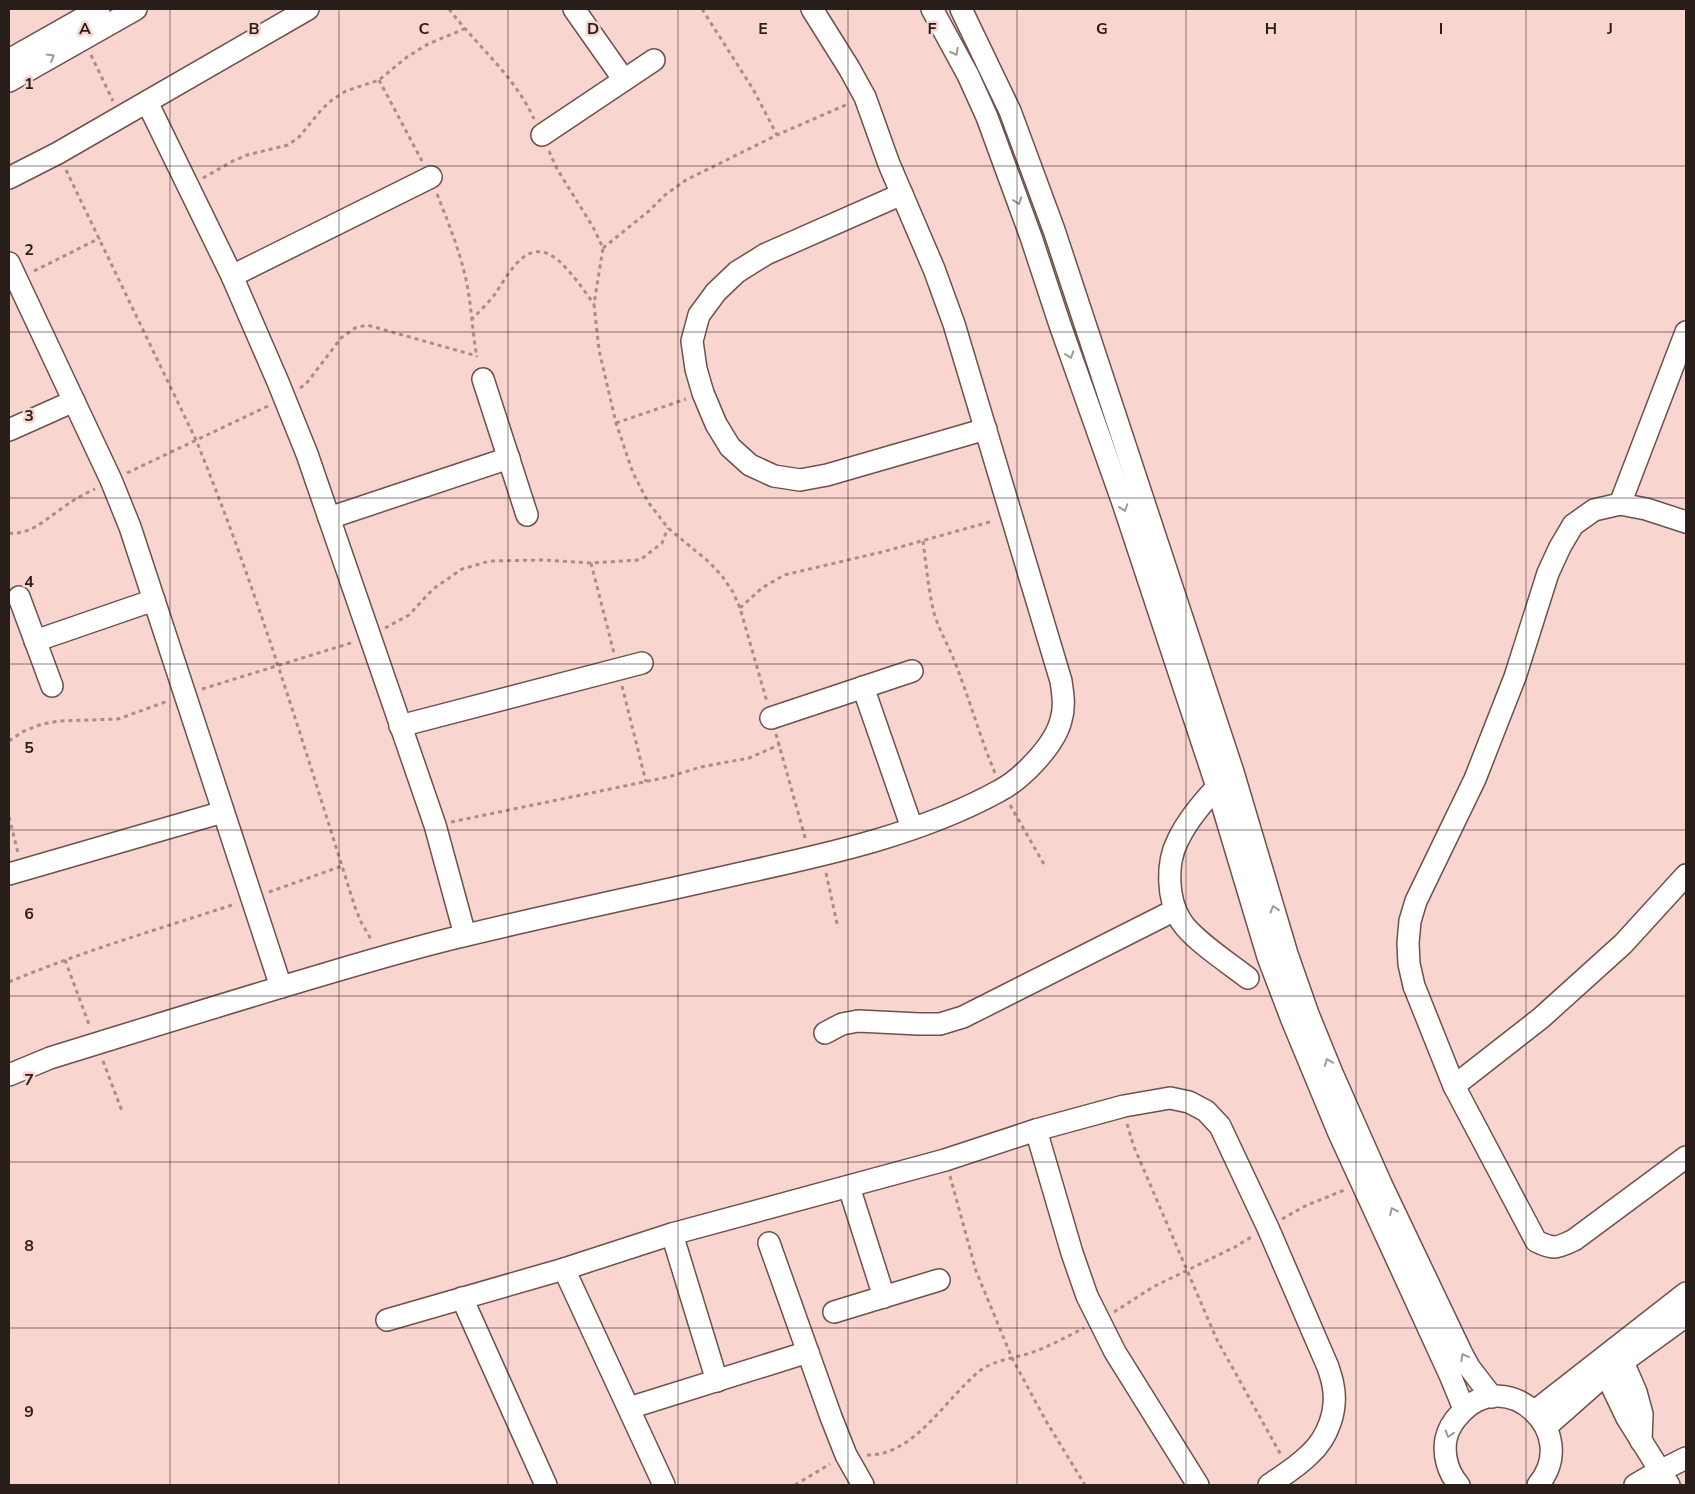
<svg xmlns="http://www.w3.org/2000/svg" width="1695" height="1494" font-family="'Nunito Sans',sans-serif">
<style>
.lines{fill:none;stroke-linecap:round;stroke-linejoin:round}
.minor-casing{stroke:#6e514c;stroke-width:24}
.path{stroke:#a88e89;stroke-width:3;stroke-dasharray:4 4;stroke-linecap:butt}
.minor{stroke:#fff;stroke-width:21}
.oneway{stroke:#9f9a98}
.grid{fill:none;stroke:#2a1e1b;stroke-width:1;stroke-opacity:0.55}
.grid-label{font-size:16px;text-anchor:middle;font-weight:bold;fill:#2a1e1b;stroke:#f9d5cf;stroke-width:5;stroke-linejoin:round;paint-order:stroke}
</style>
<rect width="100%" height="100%" fill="#f9d5cf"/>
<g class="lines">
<g class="minor-casing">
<g id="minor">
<path d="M 574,9 L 624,80"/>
<path d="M 932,9 L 968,75 L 987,117 L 1031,237 L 1060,325 L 1123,503 L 1217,787 L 1268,957 L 1292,1020 L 1338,1131 L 1450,1375 L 1464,1409"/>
<path d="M 961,9 L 1010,111 L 1054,230 L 1233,772 L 1287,954 L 1308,1014 L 1332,1073 L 1382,1186 L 1462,1354 L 1469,1367 L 1492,1397"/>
<path d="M 9,60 L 99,9"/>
<path d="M 9,81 L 136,9"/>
<path d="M 147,102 L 232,276 L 278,382 L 307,454 L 435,825 L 465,935"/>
<path d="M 542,135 L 654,60"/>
<path d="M 9,178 L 58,153 L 308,9"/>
<path d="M 902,194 L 766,254 L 737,272 L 716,292 L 699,315 L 692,341 L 696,369 L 703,393 L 716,424 L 730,447 L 750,465 L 774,476 L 800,480 L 827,475 L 986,429"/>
<path d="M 9,263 L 111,480 L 130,527 L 281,987"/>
<path d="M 232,276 L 431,177"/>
<path d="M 483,379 L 527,515"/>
<path d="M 9,430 L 74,401"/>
<path d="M 1620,504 L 1686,332"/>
<path d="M 329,518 L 509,458"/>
<path d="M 1686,522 L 1646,509 L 1620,504 L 1594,510 L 1573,525 L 1560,547 L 1548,573 L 1515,677 L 1475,779 L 1416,901 L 1410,921 L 1408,943 L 1409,964 L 1414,986 L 1454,1086 L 1536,1241 C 1554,1250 1557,1248 1574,1240 L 1686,1157"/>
<path d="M 19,597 L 52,686"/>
<path d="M 35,641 L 154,600"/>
<path d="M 863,687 L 912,828"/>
<path d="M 771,718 L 912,671"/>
<path d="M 400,726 L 642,663"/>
<path d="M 1225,779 C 1209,795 1188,819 1178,840 C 1166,863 1167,899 1181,921 C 1192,939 1230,964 1248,978"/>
<path d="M 9,874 L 223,812"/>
<path d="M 825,1033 L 842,1024 L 858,1021 L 919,1024 L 940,1024 L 963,1017 L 1175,910"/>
<path d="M 9,1075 L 50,1058 C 141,1030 233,1001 325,974 C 372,960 419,946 467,935 C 558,913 650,894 742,873 C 829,854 921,834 999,791 C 1022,779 1055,745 1061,720 C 1065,707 1063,694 1061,681 L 954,324 L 934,269 L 889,164 L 865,97 L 849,68 L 812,9"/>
<path d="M 1454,1086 L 1541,1018 L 1623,944 L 1686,875"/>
<path d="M 1036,1130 L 1072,1253 L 1087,1296 L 1115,1352 L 1198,1485"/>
<path d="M 849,1187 L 884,1297"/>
<path d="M 672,1234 L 717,1381"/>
<path d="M 769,1243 L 831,1417 L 846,1455 L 863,1485"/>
<path d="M 564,1269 L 664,1485"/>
<path d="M 462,1298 L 546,1485"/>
<path d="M 834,1312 L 939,1280"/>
<path d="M 387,1320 L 564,1269 L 672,1234 L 945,1160 L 1036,1130 L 1124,1106 L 1170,1098 L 1189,1102 L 1206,1111 L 1220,1126 L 1268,1228 L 1328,1367 C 1330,1373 1332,1379 1333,1385 C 1338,1410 1328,1438 1309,1455 C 1297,1467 1282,1476 1269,1485"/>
<path d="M 1623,1362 L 1636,1392 L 1642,1414 L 1641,1441"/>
<path d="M 1606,1374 L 1627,1418 L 1669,1485"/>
<path d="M 629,1408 L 808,1352"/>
<path d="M 1535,1411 L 1686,1293"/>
<path d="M 1546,1427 L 1606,1374 L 1686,1316"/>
<path d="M 1459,1485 C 1448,1473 1443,1455 1446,1439 C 1448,1429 1454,1420 1461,1413 C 1506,1364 1582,1432 1538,1485"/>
<path d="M 1635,1485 L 1652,1475 L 1686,1458"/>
</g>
</g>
<g class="path">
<path d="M 449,9 C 477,46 514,75 534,119"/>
<path d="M 702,9 L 753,89 L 777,135"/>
<path d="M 91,55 L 113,101"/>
<path d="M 379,80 L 422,161"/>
<path d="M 549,151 L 557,169 L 593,227 L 603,248 L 594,304 L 599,350 L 616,423 L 633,473 L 648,502 L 668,528 L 709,562 L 722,576 L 733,592 L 740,608 L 767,702"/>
<path d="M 66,170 L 196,440 C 258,592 305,750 355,907 L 361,922 L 372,941"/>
<path d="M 203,178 L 233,161 L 247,155 L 288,145 L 299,137 L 322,109 L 332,100 L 346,91 L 379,80 L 407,57 L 428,44 L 464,29"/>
<path d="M 437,194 C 450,227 464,261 469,296 C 472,316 473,337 477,357"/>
<path d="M 603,248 L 649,211 L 665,195 L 686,180 L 777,135 L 848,104"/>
<path d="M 34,271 L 100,238"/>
<path d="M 471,320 C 479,312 488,303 495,294 C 510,272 528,234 559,261 C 572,273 583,289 594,304"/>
<path d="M 300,388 L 306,384 L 341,338 L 355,328 L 367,325 L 477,356"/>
<path d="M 616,423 L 686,399"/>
<path d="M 127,473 L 268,406"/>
<path d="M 9,533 C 30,535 45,520 61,509 C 72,501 83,494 95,489"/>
<path d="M 923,541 C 926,563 928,586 933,609 C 938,629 949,646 956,665 C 970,701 980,737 995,773"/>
<path d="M 591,563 L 614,653"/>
<path d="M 740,608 L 762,588 L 784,575 L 882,552 L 993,521"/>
<path d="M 385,628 L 409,615 L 433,589 L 462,569 L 490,561 L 542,560 L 591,563 L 640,560 L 662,543 L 668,528"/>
<path d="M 622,686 L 646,782"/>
<path d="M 202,689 L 354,642"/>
<path d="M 776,734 L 806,841"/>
<path d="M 9,741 L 22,732 L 42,724 L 60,721 L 118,719 L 168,701"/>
<path d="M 1010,805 L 1045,866"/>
<path d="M 9,817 L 18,853"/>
<path d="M 451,822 L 668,777 L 701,767 L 749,758 L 779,745"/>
<path d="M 826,873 L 838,928"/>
<path d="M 269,892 L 342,866"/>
<path d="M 65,960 L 90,1027"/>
<path d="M 9,982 C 83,951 159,929 235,904"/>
<path d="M 103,1061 L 122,1111"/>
<path d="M 1127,1124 L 1134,1147 L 1217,1340 L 1281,1455"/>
<path d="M 950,1176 L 976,1271 L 1012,1358 L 1046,1421 L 1085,1485"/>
<path d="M 1282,1219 L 1307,1205 L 1347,1189"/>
<path d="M 1114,1312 L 1153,1287 L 1235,1247 L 1253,1236"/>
<path d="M 867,1455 C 915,1456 946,1397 981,1370 C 996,1359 1018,1358 1036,1351 C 1052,1345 1068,1336 1084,1328"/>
<path d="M 795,1485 L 830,1464"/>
</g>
<use href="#minor" class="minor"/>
</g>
<defs><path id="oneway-chevron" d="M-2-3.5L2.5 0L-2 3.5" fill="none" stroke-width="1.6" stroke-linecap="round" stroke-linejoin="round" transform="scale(1.25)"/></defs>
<g class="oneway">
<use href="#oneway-chevron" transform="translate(955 52) rotate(62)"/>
<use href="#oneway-chevron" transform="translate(51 57) rotate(-30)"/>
<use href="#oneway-chevron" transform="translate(1018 201) rotate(70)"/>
<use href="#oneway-chevron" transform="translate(1070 355) rotate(71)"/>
<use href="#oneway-chevron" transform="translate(1124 508) rotate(71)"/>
<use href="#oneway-chevron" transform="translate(1274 909) rotate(-107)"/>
<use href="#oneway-chevron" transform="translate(1328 1062) rotate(-112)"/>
<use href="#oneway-chevron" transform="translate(1393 1211) rotate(-116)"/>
<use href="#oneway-chevron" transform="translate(1464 1357) rotate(-118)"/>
<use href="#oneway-chevron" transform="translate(1449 1434) rotate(107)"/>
</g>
<path class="grid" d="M 170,9 L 170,1485M 339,9 L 339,1485M 508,9 L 508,1485M 678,9 L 678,1485M 848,9 L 848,1485M 1017,9 L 1017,1485M 1186,9 L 1186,1485M 1356,9 L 1356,1485M 1526,9 L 1526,1485M 9,166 L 1686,166M 9,332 L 1686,332M 9,498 L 1686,498M 9,664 L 1686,664M 9,830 L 1686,830M 9,996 L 1686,996M 9,1162 L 1686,1162M 9,1328 L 1686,1328"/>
<g class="grid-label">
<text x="85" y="34">A</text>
<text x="254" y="34">B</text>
<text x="424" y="34">C</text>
<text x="593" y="34">D</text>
<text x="763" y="34">E</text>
<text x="932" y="34">F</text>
<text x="1102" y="34">G</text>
<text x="1271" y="34">H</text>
<text x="1441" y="34">I</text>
<text x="1610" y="34">J</text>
<text x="29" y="89">1</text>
<text x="29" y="255">2</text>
<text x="29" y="421">3</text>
<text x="29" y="587">4</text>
<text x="29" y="753">5</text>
<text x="29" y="919">6</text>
<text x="29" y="1085">7</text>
<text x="29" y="1251">8</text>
<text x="29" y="1417">9</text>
</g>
<rect width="1695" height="1494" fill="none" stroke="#2a1e1b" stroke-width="20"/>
</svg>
